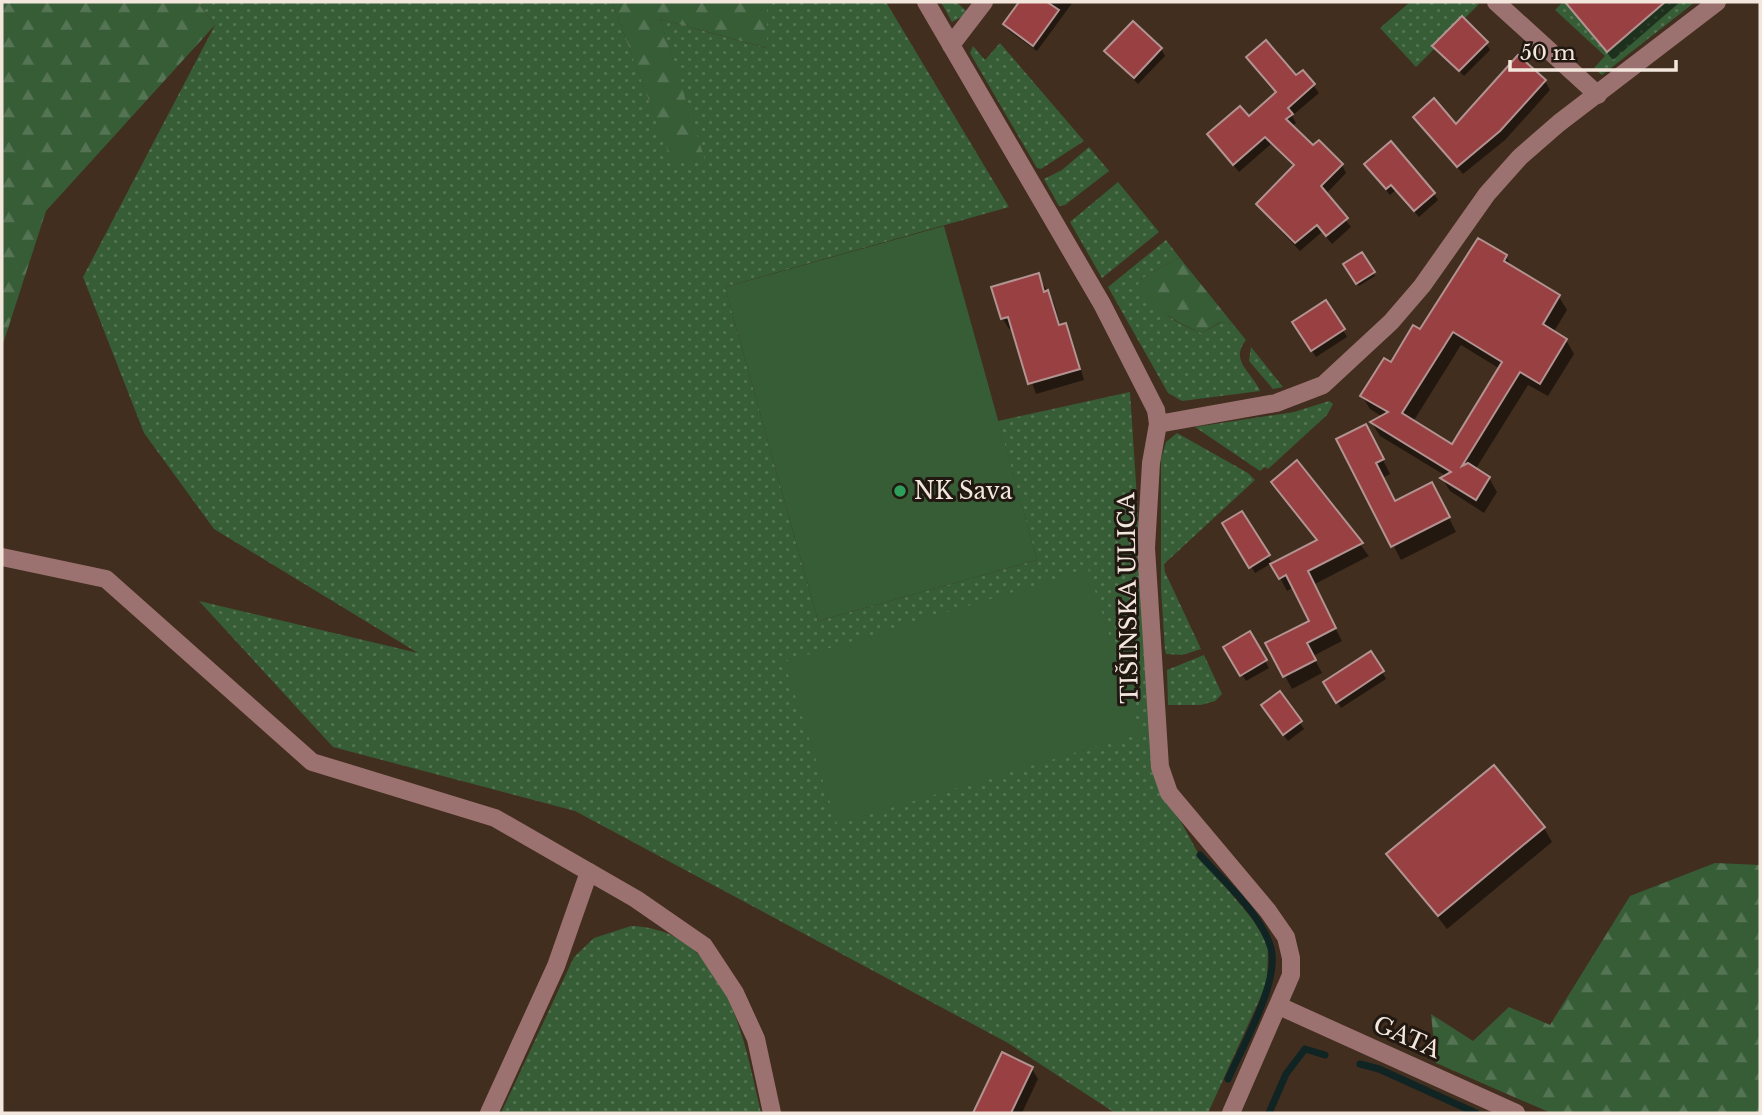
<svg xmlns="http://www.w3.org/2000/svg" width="1762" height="1115" font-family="'Libre Baskerville',serif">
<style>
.grass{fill:url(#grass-dots)}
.forest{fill:url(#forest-firs)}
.pitch{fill:#375d36}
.shadow{fill:#0007;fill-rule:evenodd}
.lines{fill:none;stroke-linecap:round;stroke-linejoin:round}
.stream{stroke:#112424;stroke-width:7}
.building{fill:#994042;stroke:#b29391;stroke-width:2;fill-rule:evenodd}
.minor{stroke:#9c7271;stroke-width:18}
.leisure-dot{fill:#2e9e5b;stroke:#211811;stroke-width:2.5}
.labels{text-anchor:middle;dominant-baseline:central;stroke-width:6;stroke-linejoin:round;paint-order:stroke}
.poi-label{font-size:23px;fill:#f3e7dd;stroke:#211811;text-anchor:start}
.street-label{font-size:23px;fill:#f3e7dd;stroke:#211811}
</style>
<defs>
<pattern id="grass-dots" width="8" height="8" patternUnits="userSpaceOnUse" patternTransform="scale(1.75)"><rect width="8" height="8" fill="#375d36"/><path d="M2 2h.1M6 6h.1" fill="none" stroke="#547453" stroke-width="1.8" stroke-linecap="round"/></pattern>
<pattern id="forest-firs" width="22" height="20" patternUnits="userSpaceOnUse" patternTransform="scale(1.75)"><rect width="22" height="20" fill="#375d36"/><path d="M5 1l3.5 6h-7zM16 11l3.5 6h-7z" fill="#547453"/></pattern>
</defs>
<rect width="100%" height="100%" fill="#412e1f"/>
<g class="grass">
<path d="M 197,2 L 612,2 L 671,159 L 704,160 L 660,19 L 766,48 L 767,2 L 886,2 L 1009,207 L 725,287 L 818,621 L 1037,560 L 998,421 L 1130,392 L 1155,774 L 1199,855 L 1253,920 L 1268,944 L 1267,983 L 1208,1113 L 1115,1113 L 1008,1043 L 575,811 L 333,747 L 199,601 L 418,653 L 214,529 L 144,433 L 83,277 L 215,25 Z"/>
<path d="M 941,2 L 956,2 L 969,13 L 952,22 Z"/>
<path d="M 1410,2 L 1476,2 L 1479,4 L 1416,67 L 1380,28 Z"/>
<path d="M 1563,2 L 1566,2 L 1607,51 L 1639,25 L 1620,2 L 1695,2 L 1602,75 L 1594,68 L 1605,56 L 1555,10 Z"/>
<path d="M 1000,43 L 1084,141 L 1041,169 L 1037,168 L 970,53 L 973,46 L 985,60 Z"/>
<path d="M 1089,147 L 1109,171 L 1065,205 L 1059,206 L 1044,179 L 1062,170 Z"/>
<path d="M 1118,182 L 1159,232 L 1102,278 L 1070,222 Z"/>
<path d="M 1166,240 L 1179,257 L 1140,280 C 1161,312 1166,319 1202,333 L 1221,322 L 1233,324 L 1246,340 C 1229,361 1252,372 1260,391 L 1182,401 L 1168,393 L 1108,287 Z"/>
<path d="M 1251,347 L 1283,387 L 1273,389 L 1249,361 Z"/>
<path d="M 1329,401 L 1333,404 L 1327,415 L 1268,469 L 1265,467 L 1260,471 L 1195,427 L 1294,412 Z"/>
<path d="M 1177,433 L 1248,473 L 1255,480 L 1164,564 L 1165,572 L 1201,649 L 1182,655 L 1166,654 L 1165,650 L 1161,590 L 1161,459 L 1166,442 Z"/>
<path d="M 1204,655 L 1222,694 L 1215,701 L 1201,705 L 1168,705 L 1167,670 Z"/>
<path d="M 631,926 C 727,929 744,1040 761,1113 L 501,1113 L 574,957 L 594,938 Z"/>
</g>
<g class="forest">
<path d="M 2,2 L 197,2 L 215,25 L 46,211 L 2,347 Z"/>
<path d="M 612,2 L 767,2 L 767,48 L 660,19 L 705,160 L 671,160 Z"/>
<path d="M 1179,257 L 1233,324 L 1220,322 L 1202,333 C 1174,322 1157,309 1137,287 L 1140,280 Z"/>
<path d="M 1715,863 L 1760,865 L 1760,1113 L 1551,1113 L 1436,1063 L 1431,1014 L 1473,1041 L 1509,1007 L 1550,1025 L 1630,896 Z"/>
</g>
<g class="pitch">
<path d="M 944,226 L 1037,560 L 818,621 L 725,287 Z"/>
<path d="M 1088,569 L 1141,733 L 837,824 L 784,662 Z"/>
</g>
<g class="shadow">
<path d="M 1021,2 L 1073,2 L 1037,51 L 1009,31 L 1005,24 Z"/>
<path d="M 1565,2 L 1680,2 L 1613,60 Z"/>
<path d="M 1486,43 L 1490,50 L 1464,76 L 1434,46 Z"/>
<path d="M 1161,49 L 1165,56 L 1138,84 L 1106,52 Z"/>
<path d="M 1248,57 L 1296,78 L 1303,72 L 1319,93 L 1292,116 L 1296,123 L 1291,127 L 1313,148 L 1342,165 L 1346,173 L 1326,194 L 1351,227 L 1332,244 L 1322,232 L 1300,251 L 1263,212 L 1258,204 L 1294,167 L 1271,144 L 1239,172 L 1209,135 L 1248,118 L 1277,94 Z"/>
<path d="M 1545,81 L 1550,90 L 1505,140 L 1463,174 L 1415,117 L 1456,126 Z"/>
<path d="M 1370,171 L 1434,194 L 1438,200 L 1419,217 L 1396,190 L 1390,195 Z"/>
<path d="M 1362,254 L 1375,276 L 1359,286 L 1345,265 Z"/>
<path d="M 1506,256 L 1512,268 L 1559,297 L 1567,310 L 1553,333 L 1566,340 L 1574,354 L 1548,396 L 1528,385 L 1475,470 L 1489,478 L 1497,492 L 1484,513 L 1450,491 L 1442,478 L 1446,476 L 1380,436 L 1372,423 L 1383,417 L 1370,409 L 1362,396 L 1420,331 ZM 1461,345 L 1500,369 L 1452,446 L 1413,422 Z"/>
<path d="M 1038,275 L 1054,303 L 1061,327 L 1065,325 L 1071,336 L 1084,380 L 1036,394 L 1013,328 L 1009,329 L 1003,319 L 994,288 Z"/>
<path d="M 1298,329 L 1343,330 L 1347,337 L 1316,357 Z"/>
<path d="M 1338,440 L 1373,440 L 1390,474 L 1382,478 L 1395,503 L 1439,498 L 1456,532 L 1401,560 Z"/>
<path d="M 1297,463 L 1369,556 L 1313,585 L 1342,641 L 1313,656 L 1322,673 L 1292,689 L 1268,644 L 1311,622 L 1294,587 L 1287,591 L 1273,564 L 1318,541 L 1273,482 Z"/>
<path d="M 1242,513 L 1272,563 L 1255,573 L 1225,524 Z"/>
<path d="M 1249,633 L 1269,668 L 1246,681 L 1226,647 Z"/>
<path d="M 1371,653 L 1386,679 L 1341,708 L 1325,683 Z"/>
<path d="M 1279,693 L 1304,729 L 1288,741 L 1267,712 Z"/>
<path d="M 1544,828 L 1552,842 L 1447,929 L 1389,854 Z"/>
<path d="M 1003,1055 L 1032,1069 L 1038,1079 L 1022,1113 L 975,1113 Z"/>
</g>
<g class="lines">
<g class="stream">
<path d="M 1200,855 C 1223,881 1261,913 1271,948 C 1280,982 1242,1047 1228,1079"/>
<path d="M 1360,1064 L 1379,1069 L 1476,1113"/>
<path d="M 1269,1113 L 1286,1074 L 1305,1049 L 1325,1055"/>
</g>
</g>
<g class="building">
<path d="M 1019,2 L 1047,2 L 1059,10 L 1033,46 L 1003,24 Z"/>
<path d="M 1565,2 L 1665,2 L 1607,52 Z"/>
<path d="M 1462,16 L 1488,42 L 1459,71 L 1432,46 Z"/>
<path d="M 1133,21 L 1162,48 L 1134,78 L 1104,51 Z"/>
<path d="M 1266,40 L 1296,75 L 1303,70 L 1315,84 L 1288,108 L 1293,114 L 1286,119 L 1313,145 L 1319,140 L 1343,164 L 1321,186 L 1348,218 L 1326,236 L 1317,225 L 1295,243 L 1256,204 L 1294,165 L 1265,137 L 1233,165 L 1207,134 L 1240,106 L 1249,116 L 1276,92 L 1246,57 Z"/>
<path d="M 1518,55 L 1546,80 L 1500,131 L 1457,167 L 1413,117 L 1434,98 L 1456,124 Z"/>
<path d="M 1391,141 L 1435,193 L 1414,211 L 1391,185 L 1386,189 L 1364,164 Z"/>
<path d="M 1478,238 L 1507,255 L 1504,261 L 1560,295 L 1543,324 L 1567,339 L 1540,384 L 1520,372 L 1462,466 L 1468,463 L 1490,477 L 1476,500 L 1440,478 L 1451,472 L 1370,422 L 1388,412 L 1360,396 L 1384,358 L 1391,362 L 1413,325 L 1420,329 ZM 1453,332 L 1502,362 L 1452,444 L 1402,413 Z"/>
<path d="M 1362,252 L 1375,272 L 1356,284 L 1343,264 Z"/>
<path d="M 1039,273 L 1044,292 L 1048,290 L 1059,325 L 1066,323 L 1080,369 L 1028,384 L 1008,317 L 1001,319 L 991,287 Z"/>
<path d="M 1326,300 L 1345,329 L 1311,351 L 1292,322 Z"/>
<path d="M 1366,424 L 1384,459 L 1376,463 L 1395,501 L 1432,482 L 1450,517 L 1391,547 L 1336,439 Z"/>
<path d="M 1297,460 L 1363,543 L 1308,571 L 1336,628 L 1307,643 L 1316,660 L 1283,677 L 1265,643 L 1309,621 L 1286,575 L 1279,579 L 1270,564 L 1317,540 L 1271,482 Z"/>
<path d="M 1242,511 L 1270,555 L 1249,568 L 1222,523 Z"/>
<path d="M 1250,631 L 1267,660 L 1240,676 L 1223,647 Z"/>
<path d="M 1371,651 L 1384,671 L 1336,703 L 1323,682 Z"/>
<path d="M 1280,691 L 1302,721 L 1283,735 L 1261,705 Z"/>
<path d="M 1494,765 L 1545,827 L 1438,916 L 1386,854 Z"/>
<path d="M 1002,1052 L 1033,1067 L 1011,1113 L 973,1113 Z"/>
</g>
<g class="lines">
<g class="minor">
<path d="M 926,2 L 1102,304 L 1156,410 L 1158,424 L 1151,463 L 1146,548 L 1160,767 L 1169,793 L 1268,911 L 1286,937 L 1291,958 L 1291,975 L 1231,1113"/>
<path d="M 1496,2 L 1598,95"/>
<path d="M 951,45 L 984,2"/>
<path d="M 1158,424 L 1276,403 L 1323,385 L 1391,322 L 1422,286 L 1487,194 L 1520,157 L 1559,123 L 1717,2"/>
<path d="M 2,557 L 106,579 L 312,762 L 495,818 L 636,899 L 704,946 L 735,993 L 756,1039 L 772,1113"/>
<path d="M 1279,1006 L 1516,1113"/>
<path d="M 489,1113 L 556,966 L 589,872"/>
</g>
</g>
<circle class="leisure-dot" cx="900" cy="491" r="7"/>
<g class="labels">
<g class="poi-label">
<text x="914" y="491">NK Sava</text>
</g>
<g class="street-label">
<text transform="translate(1128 598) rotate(-91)">TIŠINSKA ULICA</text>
<text transform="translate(1407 1037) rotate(24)">GATA</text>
</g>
</g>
<rect width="1762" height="1115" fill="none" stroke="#f3e7dd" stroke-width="7"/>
<path d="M1510 60v10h166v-10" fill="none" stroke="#f3e7dd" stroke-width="3.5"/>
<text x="1520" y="60" font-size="21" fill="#f3e7dd" stroke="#211811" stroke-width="5" paint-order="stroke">50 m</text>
</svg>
